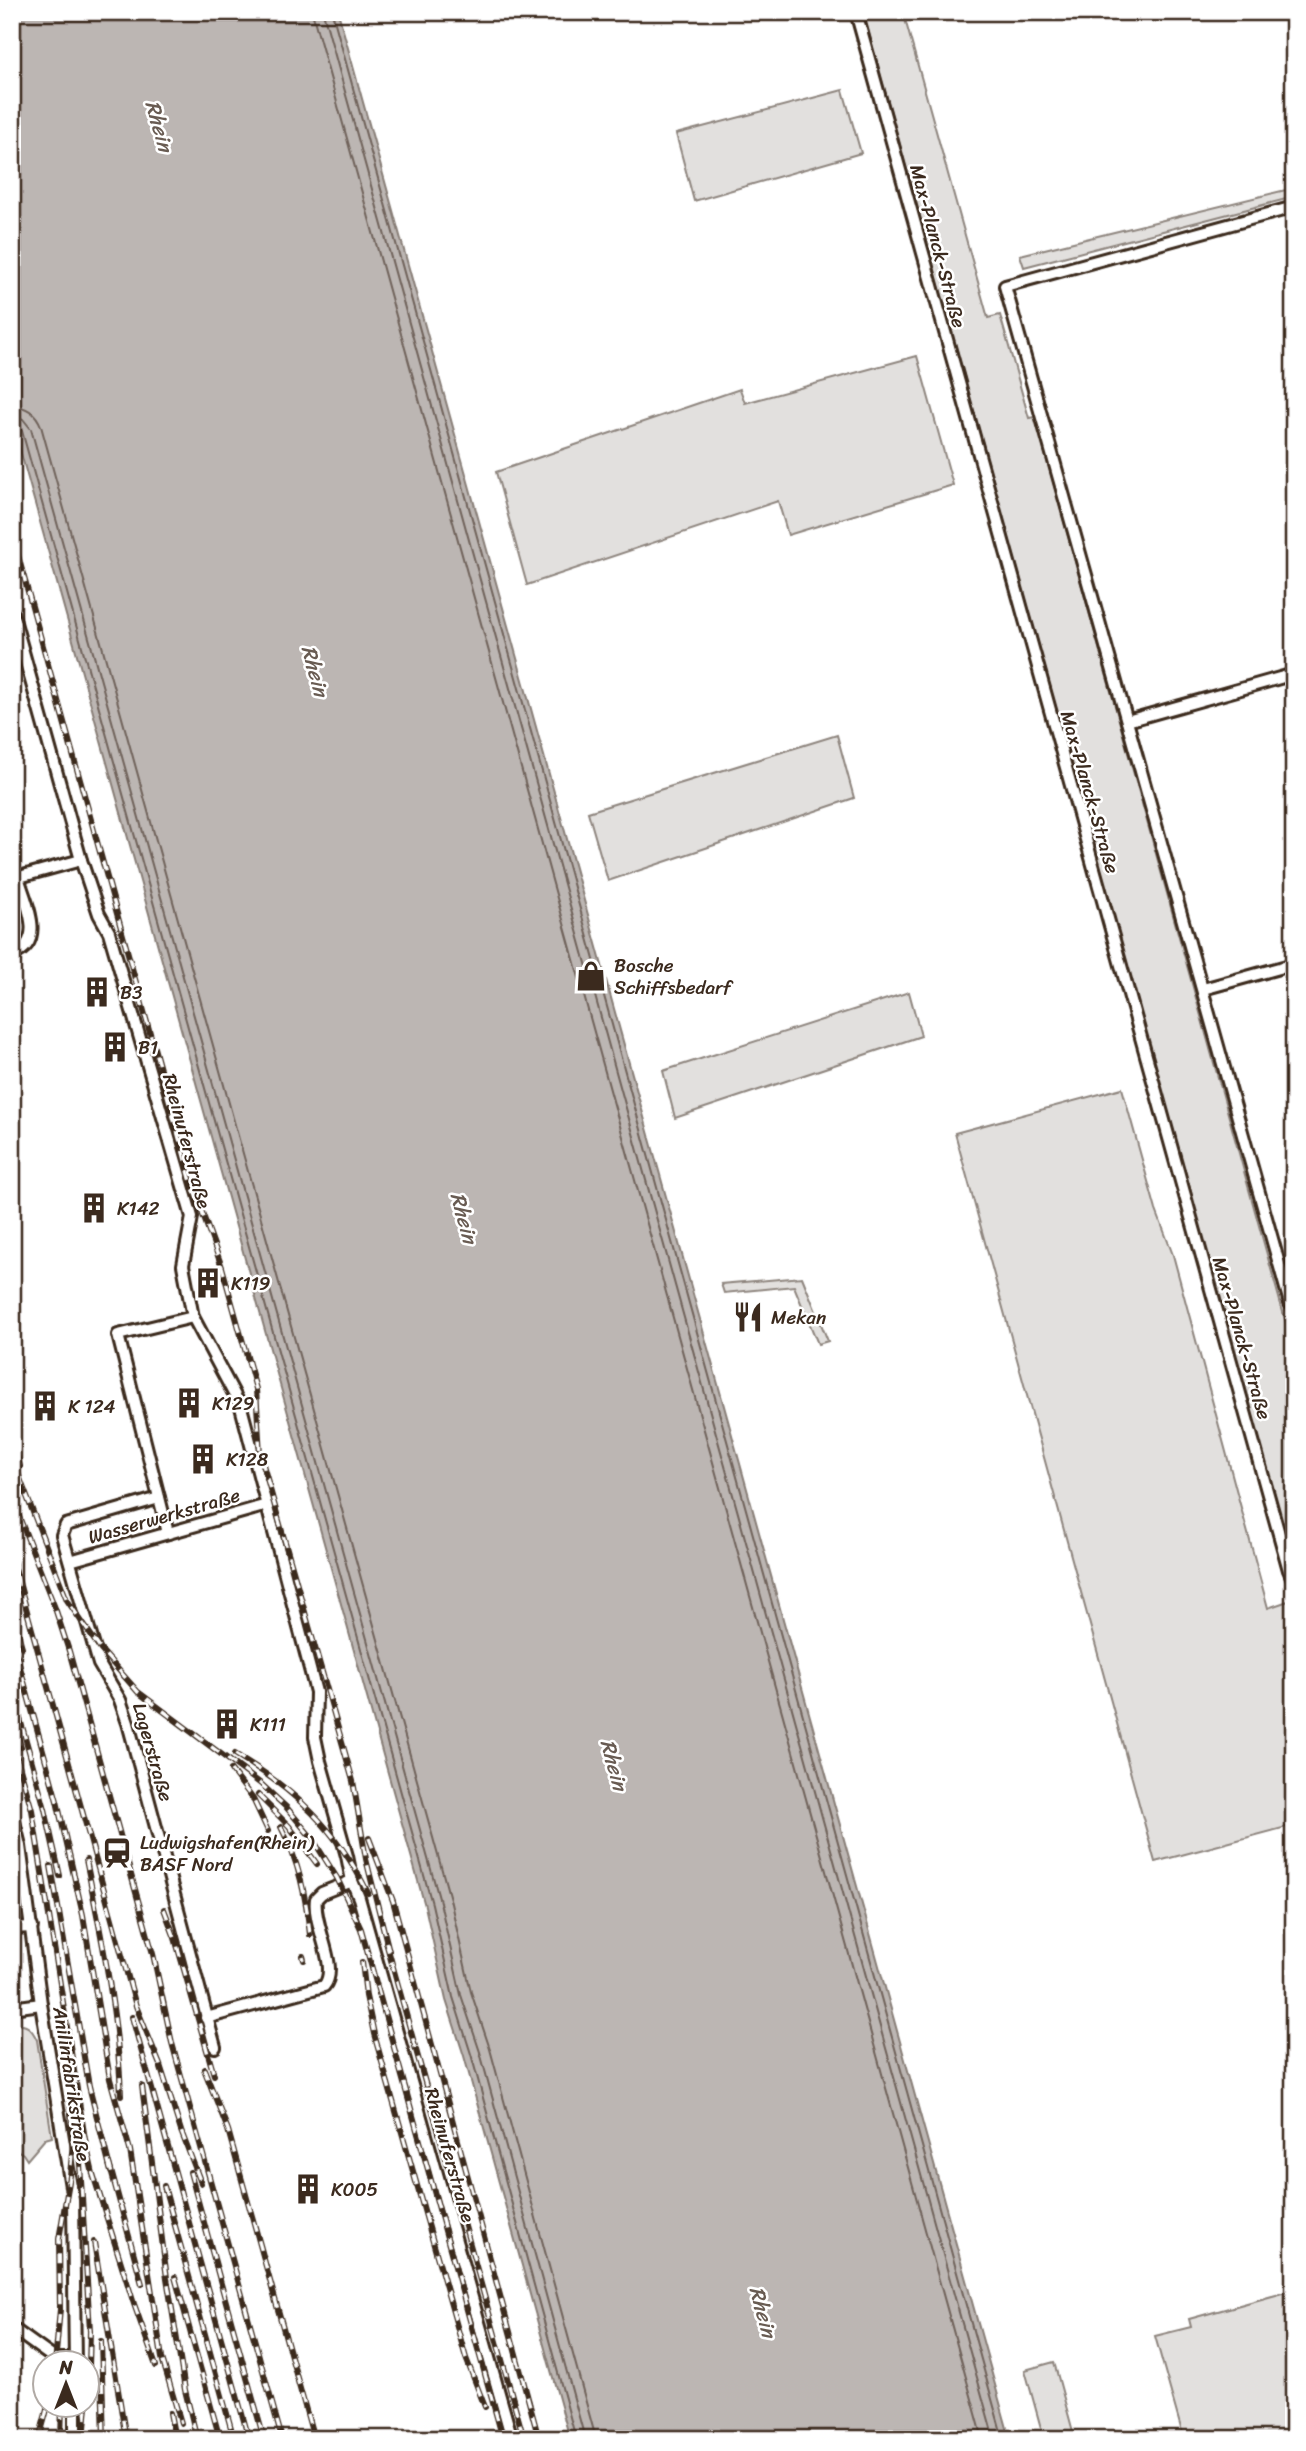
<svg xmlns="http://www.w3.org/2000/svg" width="1306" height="2451" font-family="Sriracha,sans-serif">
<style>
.green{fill:#e2e0de;stroke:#8e857e;stroke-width:2}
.water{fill:#bcb6b3;stroke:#887e77;stroke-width:2}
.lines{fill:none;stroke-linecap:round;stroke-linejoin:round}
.shore{stroke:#6f625a;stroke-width:2}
.street-casing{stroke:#3b2a1e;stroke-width:16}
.street{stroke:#fff;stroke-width:10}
.rail-casing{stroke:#3b2a1e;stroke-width:6}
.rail{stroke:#fff;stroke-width:3.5;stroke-dasharray:10;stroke-linecap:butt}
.labels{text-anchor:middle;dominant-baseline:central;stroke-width:5;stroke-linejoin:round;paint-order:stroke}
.street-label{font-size:19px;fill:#3b2a1e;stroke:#fff}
.poi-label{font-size:19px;fill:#3b2a1e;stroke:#fff;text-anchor:start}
.water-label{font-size:21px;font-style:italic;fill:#685b52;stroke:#fff}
</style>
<rect width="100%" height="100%" fill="#fff"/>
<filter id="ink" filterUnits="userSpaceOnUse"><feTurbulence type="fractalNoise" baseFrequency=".0143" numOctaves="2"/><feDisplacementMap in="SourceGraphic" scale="14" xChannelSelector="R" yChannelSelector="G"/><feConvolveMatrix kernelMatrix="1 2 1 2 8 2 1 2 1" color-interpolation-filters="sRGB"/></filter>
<g filter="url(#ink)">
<g class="green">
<path d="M 863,12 L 903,12 L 988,318 L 1000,315 L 1029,418 L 1035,417 L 1294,1352 L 1294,1565 Z"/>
<path d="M 843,90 L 861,153 L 694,201 L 676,134 Z"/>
<path d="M 1294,188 L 1294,197 L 1024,267 L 1020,255 Z"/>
<path d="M 917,356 L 953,485 L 788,535 L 778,501 L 527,585 L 496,472 L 740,389 L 745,403 Z"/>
<path d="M 837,735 L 854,798 L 608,881 L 588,812 Z"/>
<path d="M 909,992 L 921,1036 L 675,1118 L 663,1071 Z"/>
<path d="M 1122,1088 L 1156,1210 L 1173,1255 L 1268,1608 L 1294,1599 L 1294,1825 L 1155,1862 L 955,1133 Z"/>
<path d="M 802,1277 L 828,1341 L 818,1344 L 794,1286 L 724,1293 L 721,1284 Z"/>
<path d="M 12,2024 C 27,2024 31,2027 37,2040 L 52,2137 L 45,2139 L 27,2160 L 23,2154 L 12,2147 Z"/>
<path d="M 1294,2290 L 1294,2439 L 1184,2439 L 1155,2336 L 1191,2327 L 1189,2319 Z"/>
<path d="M 1054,2362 L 1075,2439 L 1044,2439 L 1025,2370 Z"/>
</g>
<path class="water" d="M 12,12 L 338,12 L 1010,2439 L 570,2439 L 464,2056 L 446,2000 L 425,1906 L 12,421 Z"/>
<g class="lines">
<g class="shore">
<path d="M 312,12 L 983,2439"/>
<path d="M 323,12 L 994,2439"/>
<path d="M 332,12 L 1003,2439"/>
<path d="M 12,406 C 27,406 36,413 41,426 L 450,1899 L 471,1992 L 490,2049 L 596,2439"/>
<path d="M 12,416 L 23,419 L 31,429 L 440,1902 L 461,1995 L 480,2052 L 585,2439"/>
<path d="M 12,425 L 19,426 L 22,431 L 432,1904 L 453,1997 L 471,2054 L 576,2439"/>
</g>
<g class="street-casing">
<g id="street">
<path d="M 856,12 L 1289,1570 L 1294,1581"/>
<path d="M 1294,207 L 1005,286 L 1290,1303 L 1294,1308"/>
<path d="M 12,612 L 81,860 L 99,914 L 109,932 L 192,1217 L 183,1265 L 193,1317 L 241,1407 L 316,1692 L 315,1737 L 320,1761 L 347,1856 L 352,1881 L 359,1898 L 512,2439"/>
<path d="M 1127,721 L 1294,674"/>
<path d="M 12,879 L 81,860"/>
<path d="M 12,955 C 47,942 26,904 18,877"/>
<path d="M 1203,989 L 1294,964"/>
<path d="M 159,1498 L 66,1525 L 62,1535 L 99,1664 L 120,1700 L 128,1723 L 215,2047"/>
<path d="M 168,1533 L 118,1335 L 193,1317"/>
<path d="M 70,1561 L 267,1505"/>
<path d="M 12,1813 L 20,1846 L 41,2004 L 73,2199 L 75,2364"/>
<path d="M 12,1928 L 32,1927"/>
<path d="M 12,2008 L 41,2004"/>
<path d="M 206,2018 L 324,1986 C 340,1967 312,1925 316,1899 L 322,1893 L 352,1881"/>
<path d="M 12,2328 L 55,2359 L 75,2359"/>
<path d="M 75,2406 L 75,2439"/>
</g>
</g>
<use href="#street" class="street"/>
<g class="rail-casing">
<g id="rail">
<path d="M 12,534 L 192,1185 L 222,1267 L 256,1389 L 260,1454 L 353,1781 L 366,1859 L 389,1951"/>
<path d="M 12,1439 L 20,1466"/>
<path d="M 12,1458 L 67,1600 L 101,1650 L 138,1692 L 261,1784 L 287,1808 L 312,1838 L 337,1878 L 361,1929 L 503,2439"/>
<path d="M 12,1499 L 55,1608 L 69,1651 L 153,1954 L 172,2043 L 282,2439"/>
<path d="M 12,1557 L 136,2006 L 160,2065 L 181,2131 L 201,2183"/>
<path d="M 12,1613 L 22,1647"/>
<path d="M 12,1638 L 57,1801 L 83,1915 L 110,2079 L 130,2150 L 162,2358 L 181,2423"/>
<path d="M 12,1690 L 45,1809 L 60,1876"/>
<path d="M 12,1716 L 21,1747"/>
<path d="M 12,1740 L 32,1810 L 85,2139 L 93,2174 L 134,2304 L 156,2366"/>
<path d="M 235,1754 C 295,1790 337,1829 368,1893"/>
<path d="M 231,1770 L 253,1799 L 268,1831"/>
<path d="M 258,1795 L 289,1826 L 317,1864"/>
<path d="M 281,1827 C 299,1862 306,1897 310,1935"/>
<path d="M 369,1838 L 393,1901 L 539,2439"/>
<path d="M 86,1860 C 102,1938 118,2016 121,2095"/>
<path d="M 51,1866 L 89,2086 L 111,2172"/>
<path d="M 164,1909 L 175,1938 L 214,2075"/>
<path d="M 386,1942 L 524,2439"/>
<path d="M 303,1956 L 304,1960"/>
<path d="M 362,1962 L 366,1996 L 374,2034 L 466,2358 L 485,2407"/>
<path d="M 132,2017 L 249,2439"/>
<path d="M 204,2069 L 228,2130 L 314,2439"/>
<path d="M 142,2086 L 167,2278 L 185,2390 L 197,2439"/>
<path d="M 79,2147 L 90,2331 L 88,2402"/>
<path d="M 109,2163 L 142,2284"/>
<path d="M 190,2172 L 264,2439"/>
<path d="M 164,2186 L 234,2439"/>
<path d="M 94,2242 L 126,2439"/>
<path d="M 175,2277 L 220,2439"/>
<path d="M 101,2341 L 104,2439"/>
<path d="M 55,2364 L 60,2309 L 59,2239 L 70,2176 L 73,2141 L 70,2099"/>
<path d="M 170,2413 L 175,2439"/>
<path d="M 39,2439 L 48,2406"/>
<path d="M 61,2439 L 62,2406"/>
<path d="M 84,2439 L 87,2406"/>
</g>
</g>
<use href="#rail" class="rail"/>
</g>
</g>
<defs>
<g id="shop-bare" transform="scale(2.415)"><path d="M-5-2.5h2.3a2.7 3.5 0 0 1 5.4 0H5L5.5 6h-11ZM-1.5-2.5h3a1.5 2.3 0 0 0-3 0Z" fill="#3b2a1e" stroke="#fff" stroke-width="2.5" paint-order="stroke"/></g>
<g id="building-bare" transform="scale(2.415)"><path d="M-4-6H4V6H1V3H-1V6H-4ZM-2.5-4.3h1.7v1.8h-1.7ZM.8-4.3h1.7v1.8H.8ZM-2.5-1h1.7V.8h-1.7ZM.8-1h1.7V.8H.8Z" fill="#3b2a1e" stroke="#fff" stroke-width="2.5" paint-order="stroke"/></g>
<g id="restaurant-bare" transform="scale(2.415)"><path d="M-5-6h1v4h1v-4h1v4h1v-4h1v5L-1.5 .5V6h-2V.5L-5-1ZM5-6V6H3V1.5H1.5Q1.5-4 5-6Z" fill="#3b2a1e" stroke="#fff" stroke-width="2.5" paint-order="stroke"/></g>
<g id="station-bare" transform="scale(2.415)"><path d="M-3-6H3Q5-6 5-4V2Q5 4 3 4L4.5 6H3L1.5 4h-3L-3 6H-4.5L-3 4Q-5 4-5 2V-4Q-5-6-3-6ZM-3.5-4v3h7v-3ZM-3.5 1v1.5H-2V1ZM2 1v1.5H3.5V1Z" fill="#3b2a1e" stroke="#fff" stroke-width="2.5" paint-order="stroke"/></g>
</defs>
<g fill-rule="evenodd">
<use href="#shop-bare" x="591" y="976"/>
<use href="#building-bare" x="97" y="992"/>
<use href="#building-bare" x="115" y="1047"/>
<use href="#building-bare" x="94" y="1208"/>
<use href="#building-bare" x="208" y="1283"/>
<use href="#restaurant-bare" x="748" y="1317"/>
<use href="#building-bare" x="189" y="1403"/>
<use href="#building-bare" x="45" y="1406"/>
<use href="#building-bare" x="203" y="1459"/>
<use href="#building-bare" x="227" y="1724"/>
<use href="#station-bare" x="117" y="1853"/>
<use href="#building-bare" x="308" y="2189"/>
</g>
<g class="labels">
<g class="street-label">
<text transform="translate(938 246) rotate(75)">Max-Planck-Straße</text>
<text transform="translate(1090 792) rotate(74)">Max-Planck-Straße</text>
<text transform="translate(187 1141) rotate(75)">Rheinuferstraße</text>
<text transform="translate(1242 1338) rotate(74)">Max-Planck-Straße</text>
<text transform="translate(164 1516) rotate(-16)">Wasserwerkstraße</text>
<text transform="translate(153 1752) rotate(74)">Lagerstraße</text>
<text transform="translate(72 2084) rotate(81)">Anilinfabrikstraße</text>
<text transform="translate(450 2155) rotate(74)">Rheinuferstraße</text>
</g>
<g class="poi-label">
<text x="614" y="965">Bosche<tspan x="614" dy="22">Schiffsbedarf</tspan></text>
<text x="120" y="992">B3</text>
<text x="138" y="1047">B1</text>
<text x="117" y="1208">K142</text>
<text x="231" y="1283">K119</text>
<text x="771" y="1317">Mekan</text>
<text x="212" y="1403">K129</text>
<text x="68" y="1406">K 124</text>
<text x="226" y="1459">K128</text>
<text x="250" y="1724">K111</text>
<text x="140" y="1842">Ludwigshafen(Rhein)<tspan x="140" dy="22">BASF Nord</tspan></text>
<text x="331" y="2189">K005</text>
</g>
<g class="water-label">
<text transform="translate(159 126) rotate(74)">Rhein</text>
<text transform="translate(315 671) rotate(75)">Rhein</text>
<text transform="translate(464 1218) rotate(75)">Rhein</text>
<text transform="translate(614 1765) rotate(75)">Rhein</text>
<text transform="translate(763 2312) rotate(75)">Rhein</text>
</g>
</g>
<rect width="1306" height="2451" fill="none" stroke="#fff" stroke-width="42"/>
<rect x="21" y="21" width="1264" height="2409" fill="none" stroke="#3b2a1e" stroke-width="2.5" filter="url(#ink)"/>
<g transform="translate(66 2384)"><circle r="33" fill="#ffffff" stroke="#b1aaa5" stroke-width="2"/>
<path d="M0-5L12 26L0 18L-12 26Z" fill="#3b2a1e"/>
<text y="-10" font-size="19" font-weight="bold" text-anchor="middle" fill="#3b2a1e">N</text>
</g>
</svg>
